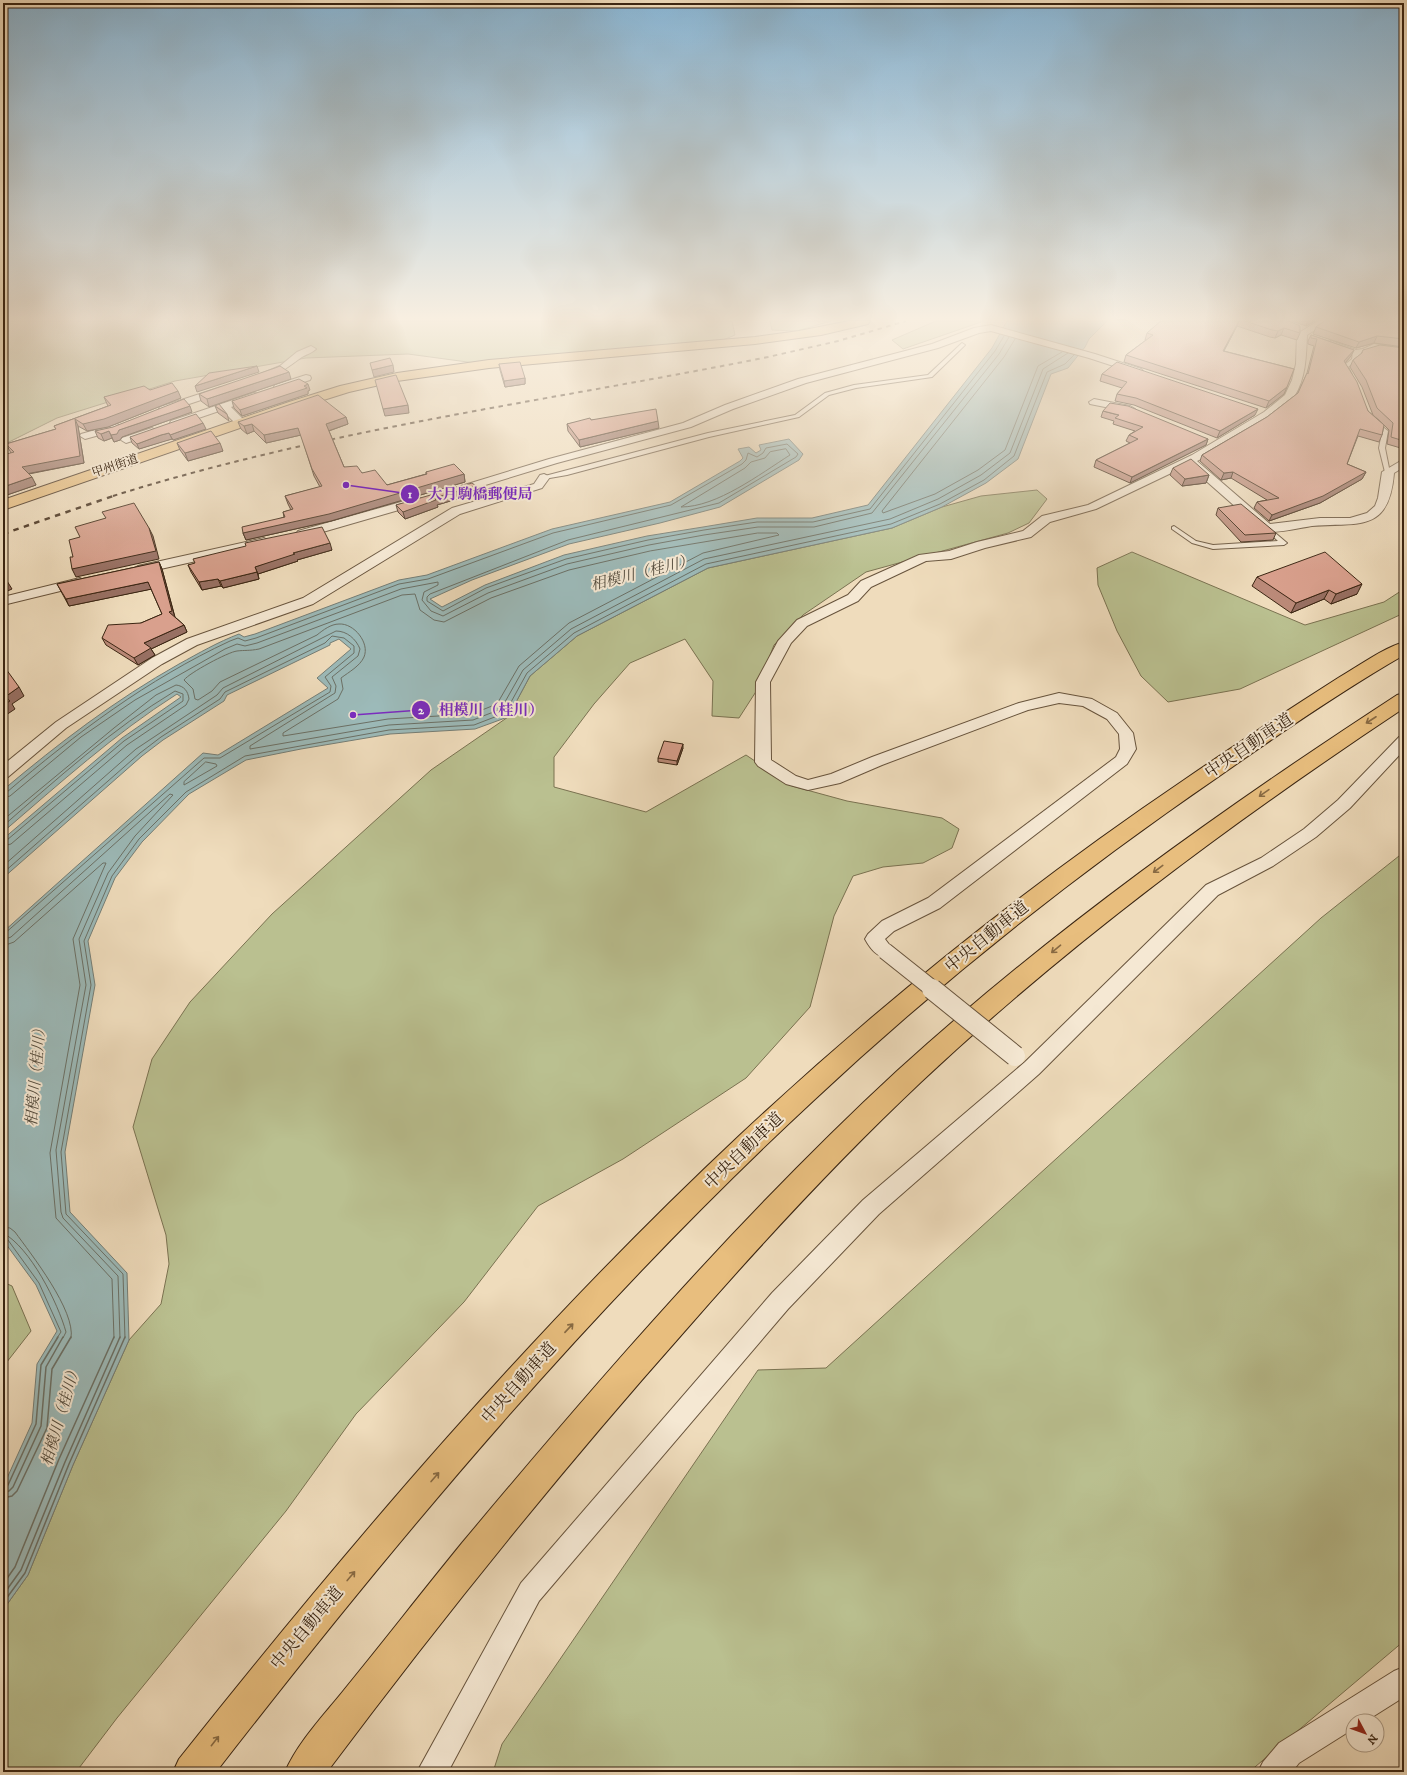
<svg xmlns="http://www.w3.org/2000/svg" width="1407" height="1775" font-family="'IM FELL DW Pica','Noto Serif JP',serif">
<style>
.green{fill:#bac090;stroke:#7a7251}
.water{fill:#9cbab9;stroke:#757e76}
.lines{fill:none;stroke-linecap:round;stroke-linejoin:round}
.shore-far1{stroke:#6b7066;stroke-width:1}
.shore{stroke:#6b7066;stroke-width:1.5}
.service-casing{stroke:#67533c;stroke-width:2}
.minor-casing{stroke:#67533c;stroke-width:2}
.trunk-casing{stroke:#3a2512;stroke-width:2}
.motorway-casing{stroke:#3a2512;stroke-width:2}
.service{fill:#f5e8d3;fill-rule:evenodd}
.minor{fill:#f5e8d3;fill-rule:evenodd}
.trunk{fill:#e8be7e;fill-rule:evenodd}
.motorway{fill:#e8be7e;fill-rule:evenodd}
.rail-far1{stroke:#3a2512;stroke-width:2;stroke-dasharray:4.5 4.5;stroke-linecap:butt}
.rail{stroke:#3a2512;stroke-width:2.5;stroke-dasharray:5.5 5.5;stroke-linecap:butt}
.minor-bridge-far1-casing{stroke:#67533c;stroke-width:18;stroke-linecap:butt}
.minor-bridge-casing{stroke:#67533c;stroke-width:22;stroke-linecap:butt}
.minor-bridge-far1{stroke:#f5e8d3;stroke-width:16}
.minor-bridge{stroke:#f5e8d3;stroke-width:20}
.wall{fill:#bb8a79;stroke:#3a2512}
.shaded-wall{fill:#987063;stroke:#3a2512}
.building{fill:#d9a08d;stroke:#3a2512}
.oneway{stroke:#886a43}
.labels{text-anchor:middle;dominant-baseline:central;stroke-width:4;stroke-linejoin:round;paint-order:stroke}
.far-street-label{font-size:12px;fill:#3a2512;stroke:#f5e8d3}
.water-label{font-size:15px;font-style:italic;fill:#524a3c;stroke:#f5e8d3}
.near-street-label{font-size:17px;fill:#3a2512;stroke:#f5e8d3}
.leader{fill:none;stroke:#7b2cbf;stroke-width:1.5}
.callout-dot{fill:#7b2cbf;stroke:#f5e8d3;stroke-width:1.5}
.mark-label{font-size:12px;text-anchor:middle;font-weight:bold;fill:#fff}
.callout-label{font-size:15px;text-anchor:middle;font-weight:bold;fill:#7b2cbf;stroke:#f5e8d3;stroke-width:4;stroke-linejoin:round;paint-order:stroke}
</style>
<rect width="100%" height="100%" fill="#efdcbc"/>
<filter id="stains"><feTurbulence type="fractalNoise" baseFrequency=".005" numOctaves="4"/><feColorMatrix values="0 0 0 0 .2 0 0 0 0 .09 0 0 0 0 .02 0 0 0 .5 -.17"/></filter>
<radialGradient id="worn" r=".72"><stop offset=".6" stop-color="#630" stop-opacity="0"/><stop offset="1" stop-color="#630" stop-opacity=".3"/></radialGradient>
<g class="green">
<path d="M 3,321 L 732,321 L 735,335 L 716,343 L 475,363 L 408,354 L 306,358 L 175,381 L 57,418 L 3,445 Z"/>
<path d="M 770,321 L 831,321 L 797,331 L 772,330 Z"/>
<path d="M 936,321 L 984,321 L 903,349 L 892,340 Z"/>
<path d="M 1037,490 L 1047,499 L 1029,523 L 1008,533 L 866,572 L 803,615 L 774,645 L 757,690 L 739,718 L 712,716 L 713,681 L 685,639 L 630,663 L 594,704 L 554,757 L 554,787 L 646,812 L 746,755 L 792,786 L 847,801 L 942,818 L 959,829 L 952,848 L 923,863 L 883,867 L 853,876 L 834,916 L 810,1007 L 746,1078 L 623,1159 L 538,1206 L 464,1302 L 356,1414 L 286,1511 L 117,1718 L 76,1772 L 3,1772 L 3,1610 L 28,1575 L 73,1465 L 129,1340 L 161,1304 L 169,1264 L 166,1235 L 133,1127 L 152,1059 L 190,1002 L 272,914 L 431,770 L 508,717 L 530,676 L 577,636 L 708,568 L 892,528 L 942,507 L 981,496 Z"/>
<path d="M 1132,552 L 1305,625 L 1384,602 L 1404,589 L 1404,613 L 1240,689 L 1168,702 L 1141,676 L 1117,631 L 1098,585 L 1097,568 Z"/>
<path d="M 1404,852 L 1404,1641 L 1249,1772 L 493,1772 L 502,1744 L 758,1370 L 826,1368 L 1321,918 Z"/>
<path d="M 3,1282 L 12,1286 L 31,1331 L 3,1367 Z"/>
</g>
<path class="water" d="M 1007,321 L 1107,321 L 1089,339 L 1085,347 L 1068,368 L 1051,374 L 1018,459 L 986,483 L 942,507 L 892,528 L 708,568 L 577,636 L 530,676 L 508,717 L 475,729 L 390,734 L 301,749 L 246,760 L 189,794 L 142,842 L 115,878 L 88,941 L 95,985 L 65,1152 L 70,1212 L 127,1273 L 129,1340 L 73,1465 L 28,1575 L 3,1610 L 3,1487 L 32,1423 L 37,1364 L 57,1331 L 36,1285 L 3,1240 L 3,932 L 203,753 L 218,755 L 328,688 L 317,678 L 351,649 L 339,639 L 330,643 L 330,645 L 227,695 L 224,701 L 163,740 L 142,756 L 3,878 L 3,839 L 122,738 L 181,697 L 177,694 C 114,734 59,784 3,832 L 3,790 C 59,743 115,700 179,664 C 199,653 218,642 239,634 L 244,637 L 255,634 L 399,580 L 427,575 L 552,529 L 670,502 L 740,461 L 743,458 L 738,449 L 749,447 L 756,453 L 761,450 L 759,445 L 789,439 L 803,454 L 799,460 L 720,507 L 660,523 L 569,544 L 472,580 L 430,599 L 442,607 L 485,585 L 564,555 L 647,536 L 703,527 L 757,518 L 812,518 L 868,505 L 992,348 Z"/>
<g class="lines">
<g class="shore-far1">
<path d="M 1015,339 L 1004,357 L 882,511 L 883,513 L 935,494 L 978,470 L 1005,450 L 1038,366 L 1062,352"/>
<path d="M 786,449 L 790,455 C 760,474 717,507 681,507 L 745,468 L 751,462 L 765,458 L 770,452 Z"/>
<path d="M 758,533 L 777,533 L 779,535 L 703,553 L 569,623 L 519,666 L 497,704 L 472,714 L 388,719 L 283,736 L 283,733 L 338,699 L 343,689 L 341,678 C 349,672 360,666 364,657 C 370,643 354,623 339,624 C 331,624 323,630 317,635 L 220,682 L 212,691 L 198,700 L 195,699 L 193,689 L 184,680 C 189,673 228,652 237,651 C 245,650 249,651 259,649 L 402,595 L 415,594 L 420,610 L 434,620 L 444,622 L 491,598 L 569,570 L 650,551 Z"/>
<path d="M 206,762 L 216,764 L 217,766 L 184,785 L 184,782 Z"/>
<path d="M 3,793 L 7,792 C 75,734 148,679 230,641 L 238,638 L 245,641 L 256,638 L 399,584 L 428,579 L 553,533 L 671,505 L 742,464 L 746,460 L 748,453 L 757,457 L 763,453 L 766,448 L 787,444 L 798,454 L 796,457 L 719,503 L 568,540 L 430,594 L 427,597 L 427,601 L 443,611 L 486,588 L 566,559 L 648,540 L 704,530 L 757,522 L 813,522 L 870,509 L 995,351 L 1004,336"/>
<path d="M 3,798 L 10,796 L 81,737 L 135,700 L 225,649 L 237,644 L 245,646 L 257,643 L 401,589 L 438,582 L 438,585 L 424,592 L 422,600 L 431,611 L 443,616 L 488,593 L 567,564 L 649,545 L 704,535 L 758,527 L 814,527 L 872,513 L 999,354 L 1009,337"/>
<path d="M 3,820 L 114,728 L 156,695 L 176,685 C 184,686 188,691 189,699 L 186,705 L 127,745 L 11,844 L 3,846"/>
<path d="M 3,826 C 58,778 112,729 175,691 L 183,694 L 183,701 L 124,741 L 7,840 L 3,841"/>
<path d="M 3,866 L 136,749 L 217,695 L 223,688 L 336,631 C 347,631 356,639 360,649 L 358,656 L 332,677 L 336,686 L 335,693 L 250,746 L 250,749 L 389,725 L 473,720 L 501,709 L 523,670 L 571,629 L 704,559 L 890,519 L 938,499 L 981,475 L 1010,453 L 1043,369 L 1068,353"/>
<path d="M 3,873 L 140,753 L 161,737 L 220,699 L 225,692 L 325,643 L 332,636 L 344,638 L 354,646 L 354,653 L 325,677 L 331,686 L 330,692 L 220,758 L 204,758 L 3,935"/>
<path d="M 3,940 L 11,937 L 170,794 L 173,795 L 135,836 L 108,873 L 79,939 L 86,985 L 56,1150 L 61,1212 L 63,1218 L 118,1276 L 120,1338"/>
<path d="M 3,946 L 14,942 L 103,863 L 106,863 L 73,939 L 80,985 L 50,1153 L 56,1218 L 112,1279 L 114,1338"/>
<path d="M 3,1227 L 10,1228 L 15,1232 C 31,1254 76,1311 71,1338"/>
<path d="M 3,1233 C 30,1247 58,1303 66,1332 L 63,1338"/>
<path d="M 3,1238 L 8,1240 L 39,1283 L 61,1332 L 57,1338"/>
<path d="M 125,1338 L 123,1274 L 66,1214 L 61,1152 L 91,985 L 84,941 L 112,876 L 139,839 L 186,792 L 245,756 L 389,730 L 474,725 L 505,713 L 527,673 L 574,633 L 706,564 L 891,524 L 940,504 L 984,480 L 1014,456 L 1047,372 L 1065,364 L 1074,355"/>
</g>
<g class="shore">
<path d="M 3,1487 L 8,1485 L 36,1424 L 41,1365 L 58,1337"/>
<path d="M 3,1492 L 9,1491 L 13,1487 L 41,1426 L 46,1367 L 63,1337"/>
<path d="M 3,1498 L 12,1496 L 17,1491 L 47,1428 L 52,1369 L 71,1337"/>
<path d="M 3,1584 L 15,1567 L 59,1459 L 114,1337"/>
<path d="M 3,1595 L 21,1570 L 65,1462 L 120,1337"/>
<path d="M 3,1603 L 25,1573 L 69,1464 L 125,1337"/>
</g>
<g class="service-casing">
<g id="service">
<path d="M 962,343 L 965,345 L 964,346 L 932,377 L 856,388 L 829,395 L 799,417 L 709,437 L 567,475 L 544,479 L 541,477 L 708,433 L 795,415 L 825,393 L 854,385 L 928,375 Z"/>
<path d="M 1353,352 L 1358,353 L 1358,359 L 1348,367 L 1352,375 L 1349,377 L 1346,375 L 1342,367 L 1352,359 Z"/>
<path d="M 1371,421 L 1375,421 L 1388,431 L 1385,448 L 1390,473 L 1385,472 L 1379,448 L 1382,432 L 1371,423 Z"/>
<path d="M 1174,526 L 1196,541 L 1213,545 L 1278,541 L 1265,529 L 1265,527 L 1267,526 L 1287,543 L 1284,545 L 1213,549 L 1192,543 L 1172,529 L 1172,527 Z"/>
</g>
</g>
<g class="minor-casing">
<g id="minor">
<path d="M 1318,321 L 1329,321 L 1307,335 C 1306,357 1306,378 1294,397 C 1284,412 1215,452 1197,461 L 1270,524 L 1320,518 L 1350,518 L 1367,513 L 1375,506 L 1378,498 L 1382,472 L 1404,459 L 1404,467 L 1394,473 C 1389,534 1358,522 1312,526 C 1299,528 1275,534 1263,531 L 1188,465 L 1096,509 L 1050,522 L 1031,537 L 985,548 L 951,559 L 926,561 L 871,587 L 858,601 L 807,626 L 791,643 L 770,682 L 771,760 L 796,776 L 808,780 L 831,774 L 872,757 L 1019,703 L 1059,693 L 1092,699 L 1117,713 L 1133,733 L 1136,749 L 1127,764 L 940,908 L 894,931 L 885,939 L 894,951 L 891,956 C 879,960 871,950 865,939 L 868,934 L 882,921 L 928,898 L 1116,757 L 1120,749 L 1119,734 L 1107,719 L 1083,706 L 1059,703 L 1028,710 L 882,765 L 840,783 L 808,790 L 786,784 L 758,766 L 755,762 L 756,682 L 778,641 L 797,620 L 848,595 L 861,581 L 919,555 L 949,551 L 977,542 L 1023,531 L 1042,516 L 1088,505 L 1192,455 L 1264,412 L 1285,395 L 1292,380 L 1296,364 L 1297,334 Z"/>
<path d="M 991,325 L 1095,354 L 1141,369 L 1143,371 L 1141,373 L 1135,373 L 1089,358 L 991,331 L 979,333 L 938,348 L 806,383 L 733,409 L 691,427 L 557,463 L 456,494 L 448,494 L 446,492 L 448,490 L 549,459 L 683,423 L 725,405 L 798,379 L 932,344 L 974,328 Z"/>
<path d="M 1331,341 L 1356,350 L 1363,349 L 1374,344 L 1404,348 L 1404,354 L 1376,350 L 1368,354 L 1355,356 L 1328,346 L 1328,342 Z"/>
<path d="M 311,346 L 316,349 C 312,353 307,354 302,357 C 286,368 281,374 261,379 L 256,376 L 280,366 L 297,352 Z"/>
<path d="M 306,375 L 310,376 L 311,378 L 310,380 L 279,390 L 274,387 L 275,385 Z"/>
<path d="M 221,387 L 225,388 L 226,390 L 225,392 L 168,411 L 160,411 L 159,409 L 160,407 Z"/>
<path d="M 254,393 L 258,394 L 259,396 L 258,398 L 231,407 L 244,420 L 245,422 L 244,424 L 236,424 L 222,410 L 175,426 L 170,423 L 171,421 Z"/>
<path d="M 1094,399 L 1130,406 L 1135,409 L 1130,412 L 1090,404 L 1089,402 Z"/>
<path d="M 117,424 L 122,427 L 121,429 L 85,439 L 80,436 L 81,434 Z"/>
<path d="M 152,428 L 157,431 L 156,433 L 126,443 L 121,440 L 122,438 Z"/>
<path d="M 544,474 L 550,477 L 542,488 L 460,514 L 313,604 L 197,645 L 162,664 L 66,728 L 8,777 L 3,778 L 3,765 L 56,722 L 152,658 L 187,639 L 303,598 L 452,508 L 534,484 L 540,475 Z"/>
<path d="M 419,497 L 425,501 L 423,503 L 302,538 L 296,534 L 298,531 Z"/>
<path d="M 264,538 L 270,542 L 268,545 L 138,574 L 132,570 L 138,566 Z"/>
<path d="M 80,578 L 86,582 L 85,585 L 3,605 L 3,597 Z"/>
<path d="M 1404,736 L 1404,750 L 1350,808 L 1316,837 L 1273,866 L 1218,895 L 1039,1074 L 879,1214 L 788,1309 L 539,1601 L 448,1772 L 417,1772 L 521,1583 L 772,1293 L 863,1200 L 1025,1062 L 1206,885 L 1261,858 L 1304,829 L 1338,800 L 1399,737 Z"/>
<path d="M 1404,1667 L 1404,1697 L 1366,1721 L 1353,1721 L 1353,1729 L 1299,1763 L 1292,1772 L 1258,1772 L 1263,1762 L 1279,1743 L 1394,1671 Z"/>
</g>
</g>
<g class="trunk-casing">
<path id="trunk" d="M 849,321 L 870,321 L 868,324 L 821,335 L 755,344 L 489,368 L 397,381 L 349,392 L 298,408 L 3,510 L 3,500 L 289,402 L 340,386 L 397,373 L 489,360 L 755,337 L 799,331 Z"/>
</g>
<g class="motorway-casing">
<g id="motorway">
<path d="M 1404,642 L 1404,655 C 1340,692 1279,734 1218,777 C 1075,875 939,983 813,1101 C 593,1305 399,1536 216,1772 L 173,1772 L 179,1759 C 353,1540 535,1327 739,1136 C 878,1006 1027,886 1184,780 C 1235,745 1286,711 1338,678 C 1359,666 1381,649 1404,642 Z"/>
<path d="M 1404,693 L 1404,708 C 1234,821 1070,942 921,1082 C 837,1161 759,1246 684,1332 C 559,1473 440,1621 327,1772 L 285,1772 C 298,1742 324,1715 344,1690 C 384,1641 422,1592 462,1543 C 599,1379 740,1216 897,1071 C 1052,930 1222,809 1397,695 Z"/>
</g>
</g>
<use href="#service" class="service"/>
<use href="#minor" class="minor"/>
<use href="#trunk" class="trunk"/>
<use href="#motorway" class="motorway"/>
<path class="rail-far1" d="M 113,496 C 326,429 549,401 768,357 L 838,341 L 906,321"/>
<path class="rail" d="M 3,534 L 116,495"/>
<g class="minor-bridge-far1-casing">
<path id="minor-bridge-far1" d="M 885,951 L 934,990"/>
</g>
<g class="minor-bridge-casing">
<path id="minor-bridge" d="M 932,989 L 1015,1056"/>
</g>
<use href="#minor-bridge-far1" class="minor-bridge-far1"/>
<use href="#minor-bridge" class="minor-bridge"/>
</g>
<g class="wall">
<path d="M 1161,321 L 1289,321 L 1300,333 L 1297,340 L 1281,335 L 1275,338 L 1270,337 L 1237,326 L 1224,351 L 1294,369 L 1284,394 L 1266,408 L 1124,362 L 1126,355 L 1146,340 L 1145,340 L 1147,333 Z"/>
<path d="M 1292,321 L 1315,321 L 1306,326 Z"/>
<path d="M 1404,321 L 1404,347 L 1374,343 L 1356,348 L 1313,334 L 1316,327 Z"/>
<path d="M 1311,335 L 1354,350 L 1351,356 L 1345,363 L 1368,411 L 1383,424 L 1373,415 L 1362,387 L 1350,367 L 1353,360 L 1361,354 L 1363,350 L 1404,348 L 1404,449 L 1387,444 L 1389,430 L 1384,425 L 1382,435 L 1379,442 L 1358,436 L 1347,464 L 1366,472 L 1362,479 L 1320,503 L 1269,521 L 1254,508 L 1257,502 L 1267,500 L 1231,478 L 1221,480 L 1200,461 L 1202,455 L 1267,417 L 1298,393 L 1307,373 L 1314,346 L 1308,344 L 1308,341 Z"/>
<path d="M 499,364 L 525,378 L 525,384 L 505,387 L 500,370 Z"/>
<path d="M 1102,374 L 1255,415 L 1217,438 L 1134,405 L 1115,401 L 1117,394 L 1122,388 L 1100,381 Z"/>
<path d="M 291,379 L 209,407 L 201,401 L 199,394 Z"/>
<path d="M 150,390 L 181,398 L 108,427 L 87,431 L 78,426 L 84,463 L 29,474 L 36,485 L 4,496 L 3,494 L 3,455 L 11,453 L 6,444 L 56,429 L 54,426 L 108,406 L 107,404 L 104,397 Z"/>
<path d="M 310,390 L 308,391 L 308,394 L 242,416 L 234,408 L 232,401 Z"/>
<path d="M 215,406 L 227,414 L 229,421 L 218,413 Z"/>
<path d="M 1103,411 L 1208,439 L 1206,445 L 1130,483 L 1094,467 L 1096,460 L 1130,443 L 1126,441 L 1129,435 L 1135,431 L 1113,424 L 1114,421 L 1101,417 Z"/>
<path d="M 192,412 L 122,437 L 120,440 L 114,442 L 112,438 L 104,441 L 98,438 L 95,431 Z"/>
<path d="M 346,417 L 348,424 L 329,431 L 344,467 L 362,473 L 387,485 L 426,474 L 426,472 L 464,474 L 465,482 L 331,521 L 246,540 L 243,533 L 284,517 L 283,512 L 291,510 L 288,504 L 285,496 L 320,487 L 314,476 L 301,435 L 266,443 L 254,431 L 247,434 L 241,429 L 238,422 Z"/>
<path d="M 591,420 L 659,428 L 580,447 L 568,431 L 567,424 Z"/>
<path d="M 206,429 L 173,440 L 172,439 L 164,441 L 139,449 L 132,443 L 130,437 Z"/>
<path d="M 177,443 L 223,451 L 188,461 L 180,450 Z"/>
<path d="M 1173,468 L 1209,475 L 1206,483 L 1182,486 L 1170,475 Z"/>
<path d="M 476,486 L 477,493 L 437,505 L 438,507 L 405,519 L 398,512 L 396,505 Z"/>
<path d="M 1218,508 L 1276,533 L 1273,540 L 1241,542 L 1216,515 Z"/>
<path d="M 332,550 L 297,560 L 298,561 L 258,574 L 259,579 L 223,588 L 221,586 L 202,590 L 191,572 L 188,565 Z"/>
<path d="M 159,562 L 162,569 L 175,617 L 184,625 L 187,632 L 151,649 L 155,655 L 138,665 L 106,645 L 102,638 L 141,623 L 162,614 L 151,589 L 69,606 L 57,584 Z"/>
<path d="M 1257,577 L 1357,594 L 1331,604 L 1324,599 L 1291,613 L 1252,586 Z"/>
<path d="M 683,748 L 677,765 L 658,762 L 658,758 Z"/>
<path d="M 1375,1769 L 1394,1769 L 1400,1772 L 1376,1772 Z"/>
</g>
<g class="shaded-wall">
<path d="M 1239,321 L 1237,326 L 1220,358 L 1223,351 Z"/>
<path d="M 1308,321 L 1315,321 L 1306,326 Z"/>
<path d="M 1284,328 L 1281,335 L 1275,338 L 1278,331 Z"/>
<path d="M 1377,336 L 1374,343 L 1356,348 L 1359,342 Z"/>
<path d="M 1354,350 L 1351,356 L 1341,368 L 1344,361 Z"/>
<path d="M 393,365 L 394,372 L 374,377 L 372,370 Z"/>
<path d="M 257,366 L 259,372 L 197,392 L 195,386 Z"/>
<path d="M 289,372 L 291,379 L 209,407 L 207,399 Z"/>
<path d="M 525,378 L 525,384 L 505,387 L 504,381 Z"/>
<path d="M 308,384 L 310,390 L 308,391 L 308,394 L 242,416 L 240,410 Z"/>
<path d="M 1287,387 L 1284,394 L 1266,408 L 1269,401 Z"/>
<path d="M 178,391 L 181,398 L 108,427 L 87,431 L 83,424 Z"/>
<path d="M 408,405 L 409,413 L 385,416 L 383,409 Z"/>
<path d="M 190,406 L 192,412 L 122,437 L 120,440 L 114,442 L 111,435 L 119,430 Z"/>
<path d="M 1258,409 L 1255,415 L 1217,438 L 1220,431 Z"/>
<path d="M 346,417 L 348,424 L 328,431 L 326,424 Z"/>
<path d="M 75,419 L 78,426 L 84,463 L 26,474 L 22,467 Z"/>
<path d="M 658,421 L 659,428 L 580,447 L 579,440 Z"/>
<path d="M 203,423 L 206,429 L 173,440 L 170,435 Z"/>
<path d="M 252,424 L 254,431 L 247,434 L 244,426 Z"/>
<path d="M 298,428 L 301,435 L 266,443 L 264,435 Z"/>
<path d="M 109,431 L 112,438 L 104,441 L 101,434 Z"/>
<path d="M 169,433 L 172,439 L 139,449 L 137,444 L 161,435 Z"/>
<path d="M 1208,439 L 1206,445 L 1130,483 L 1132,477 Z"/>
<path d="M 220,443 L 223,451 L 188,461 L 185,453 Z"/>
<path d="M 1233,472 L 1231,478 L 1221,480 L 1224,473 Z"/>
<path d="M 1366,472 L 1362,479 L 1320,503 L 1269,521 L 1272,515 Z"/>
<path d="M 464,474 L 465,482 L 331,521 L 246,540 L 243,533 Z"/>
<path d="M 1209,475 L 1206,483 L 1182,486 L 1185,479 Z"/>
<path d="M 32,477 L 36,485 L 4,496 L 3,493 L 3,487 Z"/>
<path d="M 476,486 L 477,493 L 437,505 L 438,507 L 405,519 L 403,512 L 434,498 Z"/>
<path d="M 149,528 L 153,536 L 159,559 L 76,577 L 72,569 Z"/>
<path d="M 330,543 L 332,550 L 297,560 L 298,561 L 258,574 L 255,567 L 293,553 Z"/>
<path d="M 159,562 L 162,569 L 175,618 L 169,612 Z"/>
<path d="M 257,572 L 259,579 L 223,588 L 220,581 Z"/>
<path d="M 218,579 L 221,586 L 202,590 L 199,582 Z"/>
<path d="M 7,581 L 12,589 L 3,593 L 3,583 Z"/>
<path d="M 148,582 L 152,589 L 69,606 L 66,599 Z"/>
<path d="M 1362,584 L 1357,594 L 1331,604 L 1336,594 Z"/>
<path d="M 1329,590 L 1324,599 L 1291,613 L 1296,603 Z"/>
<path d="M 184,625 L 187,632 L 151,649 L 155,655 L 138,665 L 134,658 L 144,643 Z"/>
<path d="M 19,687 L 24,696 L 12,704 L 15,709 L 3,717 L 3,705 L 5,697 Z"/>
<path d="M 683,744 L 683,748 L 677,765 L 677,761 Z"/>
</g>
<g class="building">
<path d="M 1161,321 L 1239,321 L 1223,351 L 1294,369 L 1287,387 L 1269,401 L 1126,355 L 1153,335 L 1147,333 Z"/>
<path d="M 1245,321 L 1289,321 L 1300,326 L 1300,333 L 1284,328 L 1278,331 L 1272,330 Z"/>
<path d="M 1324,321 L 1404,321 L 1404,339 L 1377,336 L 1359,342 L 1316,327 Z"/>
<path d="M 1311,335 L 1354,350 L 1344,361 L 1357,382 L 1368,411 L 1384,425 L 1382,435 L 1360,429 L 1347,464 L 1366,472 L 1323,496 L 1272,515 L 1257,502 L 1279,498 L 1233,472 L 1224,473 L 1202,455 L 1267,417 L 1298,393 L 1307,373 L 1308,374 L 1317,339 L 1311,338 Z"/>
<path d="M 1380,345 L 1404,348 L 1404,441 L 1391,437 L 1393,423 L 1377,408 L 1366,380 L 1353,360 L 1362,353 L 1363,350 Z"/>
<path d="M 390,358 L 393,365 L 372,370 L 370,363 Z"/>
<path d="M 520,362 L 525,378 L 504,381 L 499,364 Z"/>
<path d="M 1117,362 L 1258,409 L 1220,431 L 1136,398 L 1117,394 L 1127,382 L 1102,374 Z"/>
<path d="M 257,366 L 195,386 L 209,373 Z"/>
<path d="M 280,366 L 289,372 L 207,399 L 199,394 L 275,368 Z"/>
<path d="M 396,375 L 408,405 L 383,409 L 375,380 Z"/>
<path d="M 299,379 L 308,384 L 304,386 L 307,388 L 240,410 L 232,401 Z"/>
<path d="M 172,383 L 178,391 L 104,419 L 83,424 L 75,419 L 80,456 L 22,467 L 32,477 L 3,487 L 3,455 L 14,452 L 6,444 L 56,429 L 54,426 L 111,405 L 104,397 L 144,386 L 150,390 Z"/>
<path d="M 318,395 L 346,417 L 326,424 L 344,467 L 357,466 L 362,473 L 375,470 L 387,485 L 427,474 L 426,472 L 454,464 L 464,474 L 329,514 L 243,533 L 242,527 L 285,517 L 283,512 L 293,509 L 285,496 L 322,486 L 312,469 L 298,428 L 264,435 L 252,424 L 244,426 L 238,422 Z"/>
<path d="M 184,399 L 190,406 L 119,430 L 117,434 L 111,435 L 109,431 L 101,434 L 95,431 L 113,427 Z"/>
<path d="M 1110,403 L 1128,406 L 1208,439 L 1132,477 L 1096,460 L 1138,439 L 1129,435 L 1143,427 L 1115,418 L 1119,415 L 1103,411 Z"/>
<path d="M 219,404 L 227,414 L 215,406 Z"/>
<path d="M 656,409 L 658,421 L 579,440 L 567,424 L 590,418 L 591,420 Z"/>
<path d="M 196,414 L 203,423 L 170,435 L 169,433 L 161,435 L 137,444 L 130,437 Z"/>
<path d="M 211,431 L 220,443 L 185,453 L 177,443 Z"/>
<path d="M 1191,459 L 1209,475 L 1185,479 L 1173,468 Z"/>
<path d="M 472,483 L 476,486 L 434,498 L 436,500 L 403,512 L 396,505 Z"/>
<path d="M 134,503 L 149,528 L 156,551 L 72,569 L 70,557 L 73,557 L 69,540 L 80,537 L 75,527 L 106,518 L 102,512 Z"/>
<path d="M 1241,504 L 1276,533 L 1245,535 L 1218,508 Z"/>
<path d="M 322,527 L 330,543 L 293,553 L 295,554 L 255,567 L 257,572 L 220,581 L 218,579 L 199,582 L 188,565 L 195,563 L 193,559 L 246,546 L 245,543 Z"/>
<path d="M 1325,552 L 1362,584 L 1336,594 L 1329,590 L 1296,603 L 1257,577 Z"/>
<path d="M 159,562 L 172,611 L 169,612 L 184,625 L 144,643 L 151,648 L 134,658 L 102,638 L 108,625 L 141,623 L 162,614 L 148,582 L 66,599 L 57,584 Z"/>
<path d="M 3,578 L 7,581 L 3,583 Z"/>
<path d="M 6,669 L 19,687 L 5,697 L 10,701 L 3,705 L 3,671 Z"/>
<path d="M 664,741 L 683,744 L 677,761 L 658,758 Z"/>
<path d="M 1380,1769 L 1399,1769 L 1400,1772 L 1381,1772 Z"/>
</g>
<defs><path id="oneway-shaft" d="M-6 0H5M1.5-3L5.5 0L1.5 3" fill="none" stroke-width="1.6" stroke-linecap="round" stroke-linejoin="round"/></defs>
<g class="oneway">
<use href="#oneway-shaft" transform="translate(1371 720) rotate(147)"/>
<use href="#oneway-shaft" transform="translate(1264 793) rotate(145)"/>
<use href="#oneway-shaft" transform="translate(1158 869) rotate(143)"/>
<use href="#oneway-shaft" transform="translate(1056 949) rotate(140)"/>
<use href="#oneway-shaft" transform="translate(569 1328) rotate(-47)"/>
<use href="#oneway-shaft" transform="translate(435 1477) rotate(-49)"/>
<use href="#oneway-shaft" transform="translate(351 1576) rotate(-50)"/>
<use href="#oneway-shaft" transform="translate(215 1741) rotate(-52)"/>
</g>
<linearGradient id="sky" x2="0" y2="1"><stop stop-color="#89b6d5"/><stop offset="0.56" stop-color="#f8efe1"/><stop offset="1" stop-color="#f8efe1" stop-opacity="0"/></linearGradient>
<rect width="1407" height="570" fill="url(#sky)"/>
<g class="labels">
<g class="far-street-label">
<text transform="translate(115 466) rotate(-19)">甲州街道</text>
</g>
<g class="water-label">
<text transform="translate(642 573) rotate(-14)">相模川（桂川）</text>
<text transform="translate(36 1074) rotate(-85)">相模川（桂川）</text>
<text transform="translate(61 1415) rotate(-74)">相模川（桂川）</text>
</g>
<g class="near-street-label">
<text transform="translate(1249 746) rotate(-34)">中央自動車道</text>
<text transform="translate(987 937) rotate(-39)">中央自動車道</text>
<text transform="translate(744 1151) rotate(-44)">中央自動車道</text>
<text transform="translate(519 1383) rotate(-48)">中央自動車道</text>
<text transform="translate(307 1628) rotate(-50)">中央自動車道</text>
</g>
</g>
<path class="leader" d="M346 485L410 494M353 715L421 710"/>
<g class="callout-dot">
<circle cx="346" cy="485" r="4"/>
<circle cx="353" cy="715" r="4"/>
<circle cx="410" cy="494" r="10"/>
<circle cx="421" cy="710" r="10"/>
</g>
<g class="mark-label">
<text x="410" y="498">1</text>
<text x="421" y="714">2</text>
</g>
<g class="callout-label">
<text x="480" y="499">大月駒橋郵便局</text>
<text x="491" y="715">相模川（桂川）</text>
</g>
<rect width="1407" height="1775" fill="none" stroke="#efdcbc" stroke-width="16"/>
<rect x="4" y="4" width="1399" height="1767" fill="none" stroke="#3a2512" stroke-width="2"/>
<rect x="8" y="8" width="1391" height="1759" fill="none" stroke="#3a2512"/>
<g transform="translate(1365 1733) rotate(131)"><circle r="19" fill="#f5e8d3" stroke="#aa9a86"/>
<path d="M0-3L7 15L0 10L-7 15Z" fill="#8f2418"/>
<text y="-6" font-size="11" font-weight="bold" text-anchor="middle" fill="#3a2512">N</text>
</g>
<rect width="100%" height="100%" filter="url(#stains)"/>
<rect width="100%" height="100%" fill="url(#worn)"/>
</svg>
